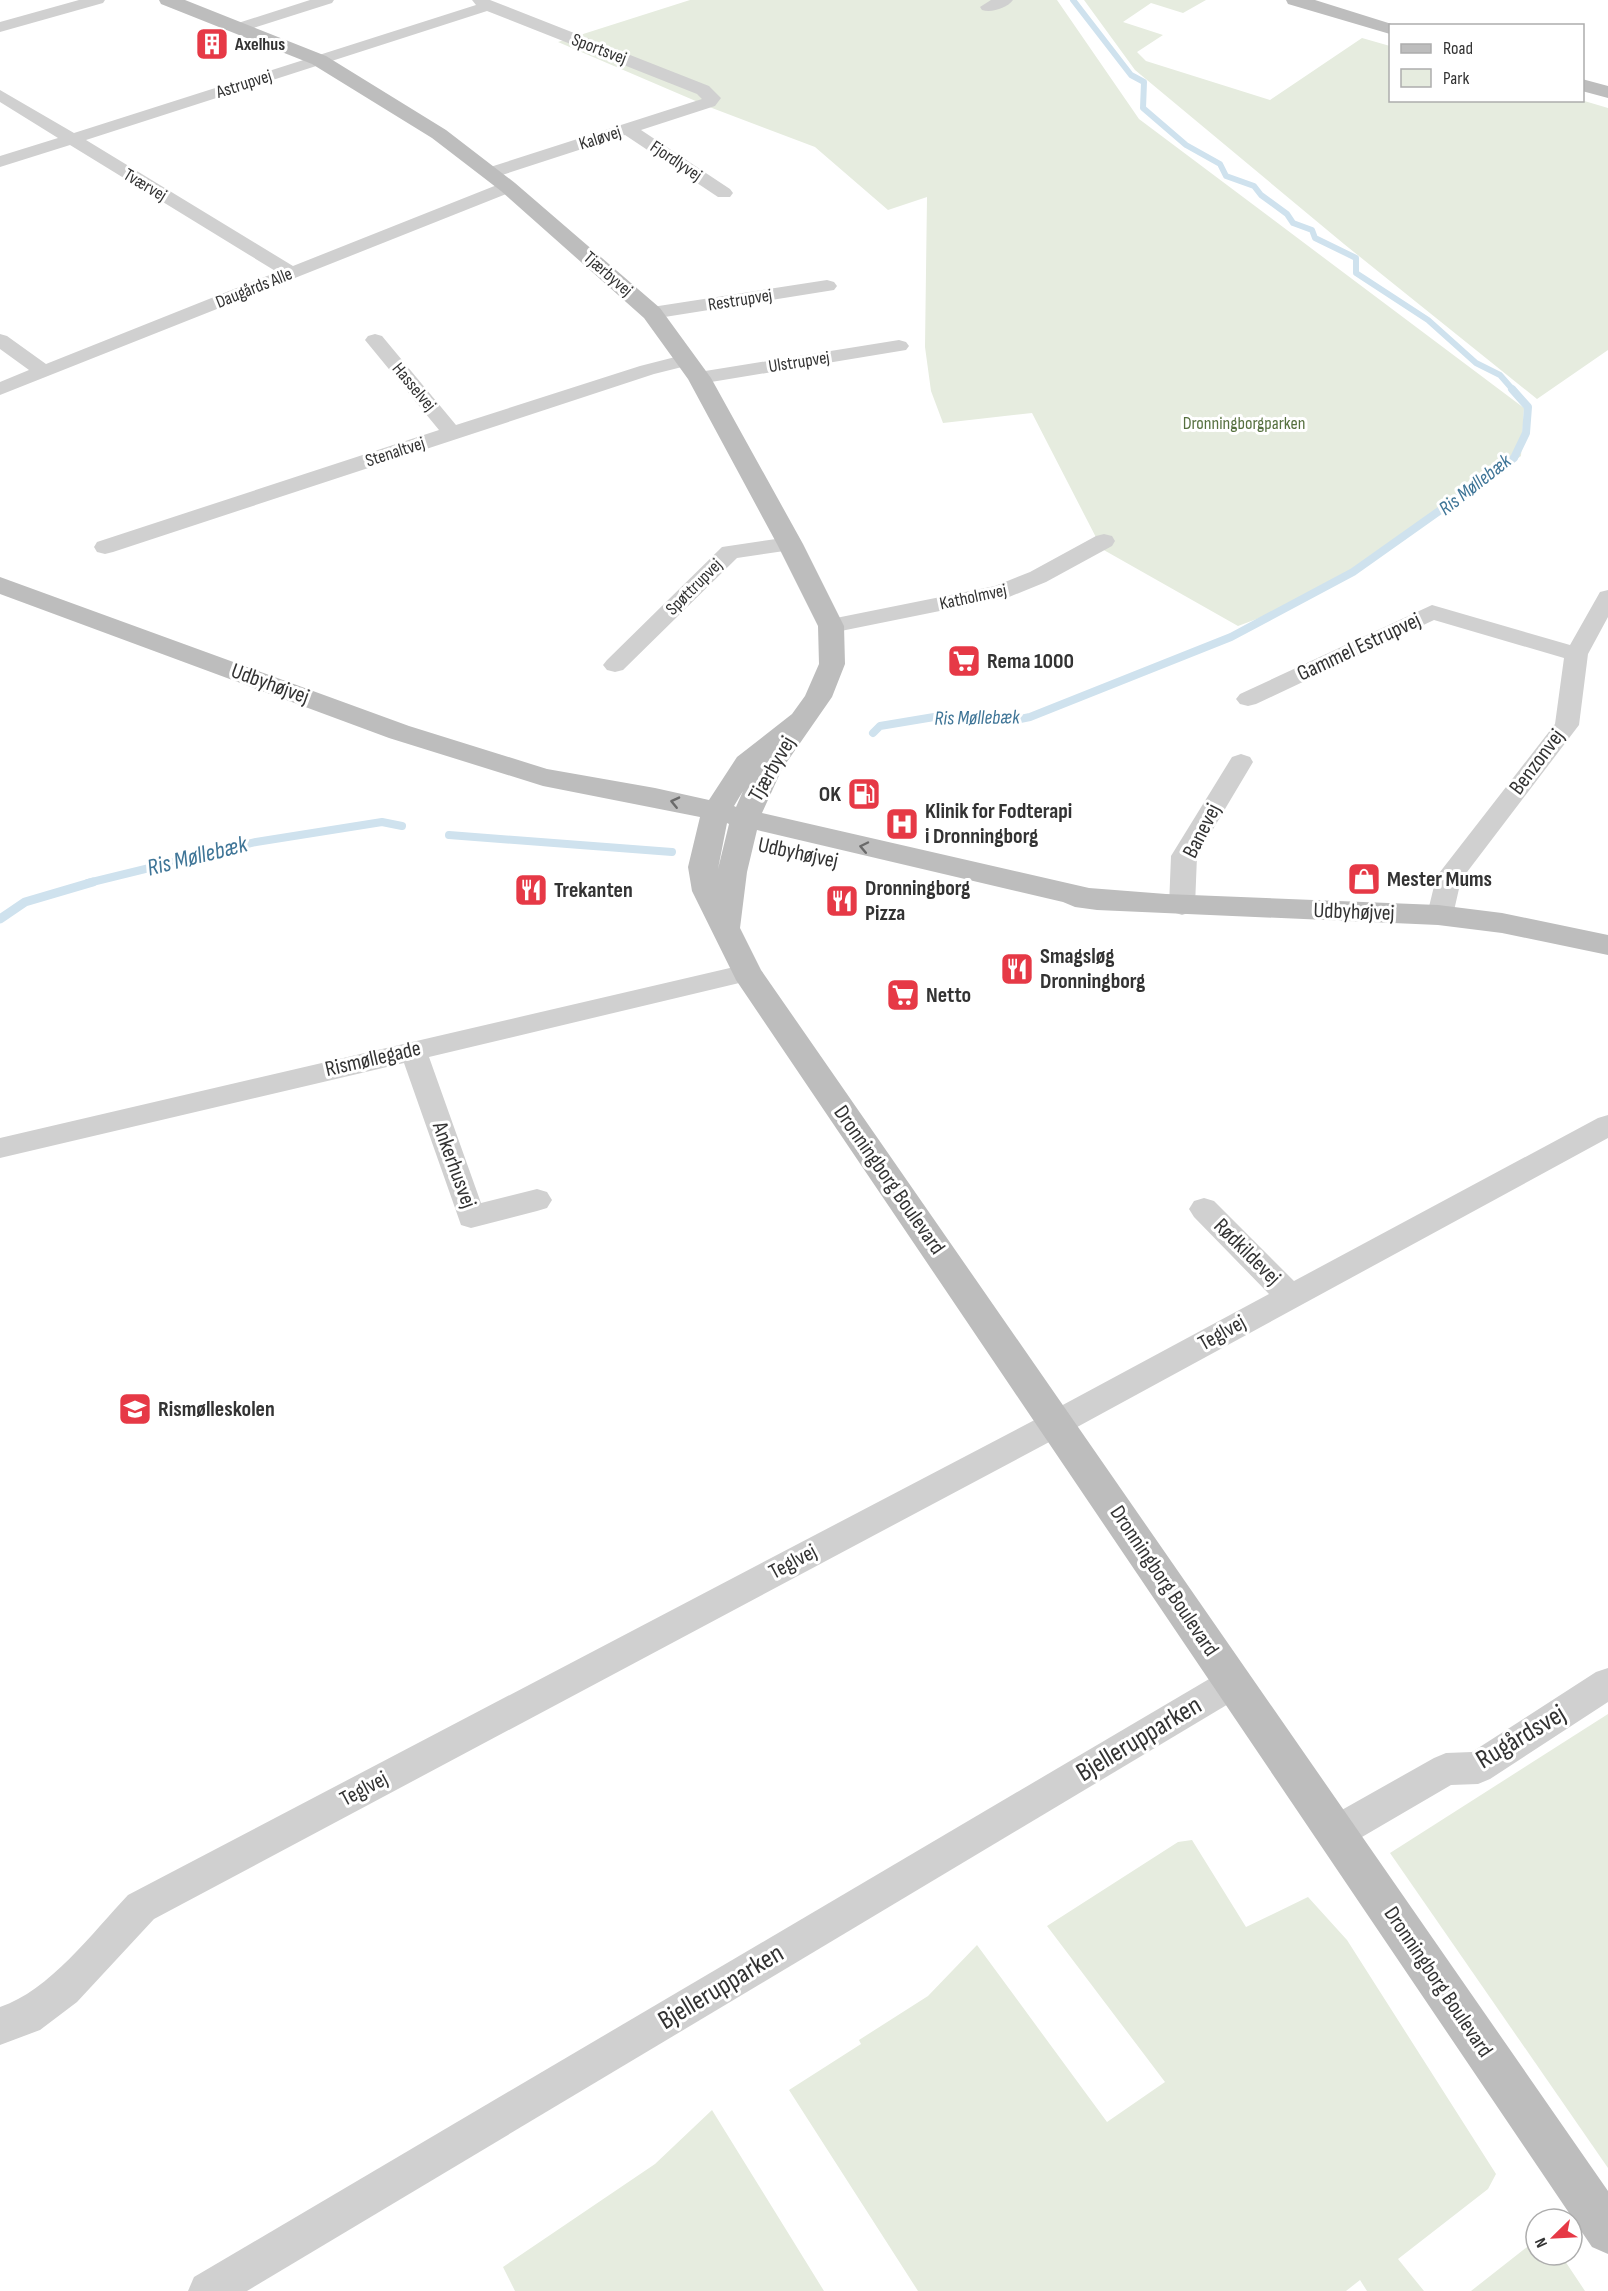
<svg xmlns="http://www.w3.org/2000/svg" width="1608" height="2291" font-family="'Sofia Sans Condensed',sans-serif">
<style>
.green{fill:#e6ecdf}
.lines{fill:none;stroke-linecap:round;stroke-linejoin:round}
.stream-far2{stroke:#cfe2ee;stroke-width:6}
.stream-far1{stroke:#cfe2ee;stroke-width:8}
.stream{stroke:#cfe2ee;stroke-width:9}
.street{fill:#d0d0d0;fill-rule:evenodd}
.secondary{fill:#bdbdbd;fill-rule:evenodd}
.oneway{stroke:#6a6a6a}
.labels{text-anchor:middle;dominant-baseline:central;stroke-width:6;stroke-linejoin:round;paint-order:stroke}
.far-poi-label{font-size:18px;font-weight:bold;fill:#333;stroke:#fff;text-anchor:start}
.far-street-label{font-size:18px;fill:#333;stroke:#fff}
.far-park-label{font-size:18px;fill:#56703f;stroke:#fff}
.far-water-label{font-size:20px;font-style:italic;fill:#3f7597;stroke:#fff}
.street-label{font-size:22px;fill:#333;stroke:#fff}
.poi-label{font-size:22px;font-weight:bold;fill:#333;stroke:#fff;text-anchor:start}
.water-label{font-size:24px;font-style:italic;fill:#3f7597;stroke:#fff}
.near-street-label{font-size:27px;fill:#333;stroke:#fff}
</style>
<rect width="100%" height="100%" fill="#fff"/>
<g class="green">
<path d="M 690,0 L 1057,0 L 1139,119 L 1524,408 L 1521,456 L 1400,543 L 1308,600 L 1238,626 L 1102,549 L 1032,413 L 943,423 L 931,391 L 925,347 L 927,197 L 888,210 L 815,147 L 712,108 L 558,42 Z"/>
<path d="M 1084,0 L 1206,0 L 1183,13 L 1151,3 L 1123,22 L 1163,35 L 1137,52 L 1146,61 L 1270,100 L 1362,38 L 1390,46 L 1390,100 L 1581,100 L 1608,108 L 1608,350 L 1537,399 L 1344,244 L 1135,70 Z"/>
<path d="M 1608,1714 L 1608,2168 L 1390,1853 Z"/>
<path d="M 1192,1840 L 1246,1927 L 1308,1897 L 1347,1940 L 1496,2174 L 1488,2189 L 1398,2259 L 1424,2291 L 1367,2291 L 1360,2280 L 1346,2291 L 918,2291 L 789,2090 L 861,2044 L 859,2040 L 928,1996 L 977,1945 L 1107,2122 L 1165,2082 L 1047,1926 L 1178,1842 Z"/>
<path d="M 712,2110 L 824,2291 L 515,2291 L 503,2267 L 655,2164 Z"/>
<path d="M 1536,2240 L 1536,2255 L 1561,2255 L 1585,2291 L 1471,2291 Z"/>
</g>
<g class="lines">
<path class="stream-far2" d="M 1073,0 L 1131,75 L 1144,82 L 1143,108 L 1186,145 L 1220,164 L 1226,176 L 1254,186 L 1261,195 L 1287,214 L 1293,223 L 1312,230 L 1315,238 L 1356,258 L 1356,273 L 1428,320 L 1476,363 L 1500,375 L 1514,391"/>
<g class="stream-far1">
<path d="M 873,733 L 880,726 L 934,717 L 1006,722 L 1030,717 L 1231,637 L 1353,572 L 1514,458 L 1526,433 L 1528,407 L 1512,389"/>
<path d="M 449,835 L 672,852"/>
<path d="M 88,883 L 256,842 L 382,822 L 402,826"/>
</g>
<path class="stream" d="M 0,919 L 25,902 L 93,882"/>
<g class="street">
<path d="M 79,0 L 105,0 L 103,3 L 0,32 L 0,22 Z"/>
<path d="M 310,0 L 334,0 L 332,3 L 247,30 L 235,30 L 233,27 L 235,24 Z"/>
<path d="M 472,0 L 490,0 L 709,86 L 721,98 L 715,106 L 641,130 L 730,189 L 733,193 L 730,197 L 718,197 L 625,135 L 496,177 L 484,177 L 481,173 L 484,169 L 702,99 L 697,94 L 487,11 L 86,140 L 293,266 L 502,183 L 514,183 L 517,187 L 514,191 L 0,395 L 0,382 L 29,370 L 0,349 L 0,334 L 7,336 L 46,364 L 277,272 L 70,145 L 0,167 L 0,156 L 58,138 L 0,102 L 0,90 L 74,133 L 476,5 Z"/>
<path d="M 991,0 L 1013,0 C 1007,8 992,13 982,10 L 980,7 Z"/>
<path d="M 827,280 L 834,282 L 837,286 L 834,290 L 652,319 L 645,317 L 642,313 L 645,309 L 652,307 Z"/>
<path d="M 375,334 L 382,336 L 456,425 L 640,366 L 687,354 L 694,356 L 697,360 L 694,364 L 654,374 L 113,552 L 105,554 L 97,552 L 94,547 L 97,542 L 439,430 L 365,340 L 368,336 Z"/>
<path d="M 899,340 L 906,342 L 909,346 L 906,350 L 699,384 L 692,382 L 689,378 L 692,374 L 699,372 Z"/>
<path d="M 1104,534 L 1112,536 L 1115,541 L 1112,546 L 1046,582 L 1009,597 L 831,633 L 823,631 L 820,626 L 823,621 L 831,619 L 995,586 L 1030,572 L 1096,536 Z"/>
<path d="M 790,537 L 798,539 L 801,544 L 798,549 L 737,558 L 623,670 L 615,672 L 607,670 L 603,665 L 607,660 L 722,547 Z"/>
<path d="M 1608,590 L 1608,617 L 1588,654 L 1579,725 L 1461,880 L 1453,915 L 1449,921 L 1440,924 L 1431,921 L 1427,915 L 1436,878 L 1440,872 L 1555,724 L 1564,658 L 1434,620 L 1256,704 L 1248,706 L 1240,704 L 1236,699 L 1240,694 L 1432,605 L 1570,645 L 1600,592 Z"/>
<path d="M 1241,754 L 1250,757 L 1253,762 L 1197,856 L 1195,906 L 1191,912 L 1182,915 L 1173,912 L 1169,906 L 1171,856 L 1232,757 Z"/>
<path d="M 747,964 L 756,967 L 760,973 L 756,979 L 429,1057 L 481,1203 L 537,1189 L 547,1192 L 552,1200 L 547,1208 L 537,1211 L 471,1228 L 461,1225 L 404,1063 L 0,1158 L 0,1138 Z"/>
<path d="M 1608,1115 L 1608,1138 L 1068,1432 L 154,1919 L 77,2002 L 40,2030 L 0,2045 L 0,2007 C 49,1991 93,1932 128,1895 L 1046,1414 L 1269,1294 L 1194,1217 L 1189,1209 L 1194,1201 L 1204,1198 L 1214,1201 L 1294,1281 L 1598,1118 Z"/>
<path d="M 1233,1668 L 1245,1672 L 1250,1683 L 1245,1694 L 247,2291 L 188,2291 L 194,2277 L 1221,1672 Z"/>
<path d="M 1608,1668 L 1608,1702 L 1490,1779 L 1478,1784 L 1451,1785 L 1350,1844 L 1337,1849 L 1324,1844 L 1319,1832 L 1324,1820 L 1434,1758 L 1446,1753 L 1472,1752 L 1596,1672 Z"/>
</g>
<g class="secondary">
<path d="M 159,0 L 185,0 L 326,56 L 446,130 L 515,183 L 660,308 L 711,378 L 803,544 L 844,626 L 845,664 L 832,697 L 782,769 L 762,813 L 1089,888 L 1166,894 L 1438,905 L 1502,913 L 1608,935 L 1608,955 L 1502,933 L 1438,925 L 1097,910 L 1075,907 L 1063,902 L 757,830 L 747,872 L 740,928 L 761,970 L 1608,2191 L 1608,2254 L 1592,2247 L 736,980 L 692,891 L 688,867 L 700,817 L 543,786 L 389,738 L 0,594 L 0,577 L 409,726 L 547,769 L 655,788 L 709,800 L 737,757 L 792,714 L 805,696 L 819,664 L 818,626 L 777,544 L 688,379 L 644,318 L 501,191 L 432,138 L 312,64 L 161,4 ZM 743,791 L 736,807 L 734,806 ZM 727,823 L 729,824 L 718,869 Z"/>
<path d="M 1286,0 L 1315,0 L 1398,26 L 1390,26 L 1390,34 L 1288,4 Z"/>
<path d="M 1582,79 L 1608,86 L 1608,98 L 1582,91 Z"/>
</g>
</g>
<defs><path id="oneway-chevron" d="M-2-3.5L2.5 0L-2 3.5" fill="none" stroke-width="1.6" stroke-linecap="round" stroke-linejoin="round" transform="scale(1.5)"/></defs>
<g class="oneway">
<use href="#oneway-chevron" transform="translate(675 802) rotate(-167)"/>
<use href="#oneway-chevron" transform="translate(864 847) rotate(-168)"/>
</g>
<defs>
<g id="building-square" transform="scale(1.725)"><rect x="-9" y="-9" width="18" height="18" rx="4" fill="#e63946" stroke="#fff"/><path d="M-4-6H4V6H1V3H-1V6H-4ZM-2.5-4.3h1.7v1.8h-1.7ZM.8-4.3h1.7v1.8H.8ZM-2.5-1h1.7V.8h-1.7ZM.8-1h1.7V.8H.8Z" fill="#fff"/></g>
<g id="supermarket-square" transform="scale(1.725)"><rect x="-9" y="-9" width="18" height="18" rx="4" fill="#e63946" stroke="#fff"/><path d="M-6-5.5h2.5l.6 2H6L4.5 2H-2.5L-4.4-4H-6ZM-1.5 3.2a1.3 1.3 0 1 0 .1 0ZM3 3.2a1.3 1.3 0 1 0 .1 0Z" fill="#fff"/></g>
<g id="fuel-square" transform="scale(1.725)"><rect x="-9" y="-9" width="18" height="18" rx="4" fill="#e63946" stroke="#fff"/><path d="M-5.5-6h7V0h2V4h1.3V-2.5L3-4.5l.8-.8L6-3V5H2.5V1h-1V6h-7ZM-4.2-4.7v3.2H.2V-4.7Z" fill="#fff"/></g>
<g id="hospital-square" transform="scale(1.725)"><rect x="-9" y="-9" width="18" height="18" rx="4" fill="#e63946" stroke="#fff"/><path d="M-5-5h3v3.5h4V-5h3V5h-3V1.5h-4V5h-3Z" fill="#fff"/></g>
<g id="shop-square" transform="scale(1.725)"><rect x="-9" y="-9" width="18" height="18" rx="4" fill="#e63946" stroke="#fff"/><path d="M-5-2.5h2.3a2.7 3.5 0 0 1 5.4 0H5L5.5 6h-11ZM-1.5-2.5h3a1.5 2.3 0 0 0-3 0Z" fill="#fff"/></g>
<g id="restaurant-square" transform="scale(1.725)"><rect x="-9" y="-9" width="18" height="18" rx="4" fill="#e63946" stroke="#fff"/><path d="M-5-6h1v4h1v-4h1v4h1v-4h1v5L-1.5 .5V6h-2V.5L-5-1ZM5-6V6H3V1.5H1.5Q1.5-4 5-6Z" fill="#fff"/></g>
<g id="school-square" transform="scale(1.725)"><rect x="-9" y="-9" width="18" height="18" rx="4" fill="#e63946" stroke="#fff"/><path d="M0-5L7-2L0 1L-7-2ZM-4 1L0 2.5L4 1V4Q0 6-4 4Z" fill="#fff"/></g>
</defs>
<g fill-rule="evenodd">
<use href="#building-square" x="212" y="44"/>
<use href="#supermarket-square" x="964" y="661"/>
<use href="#fuel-square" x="864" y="794"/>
<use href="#hospital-square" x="902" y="824"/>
<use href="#shop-square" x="1364" y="879"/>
<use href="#restaurant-square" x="531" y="890"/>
<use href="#restaurant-square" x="842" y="901"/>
<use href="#restaurant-square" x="1017" y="969"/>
<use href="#supermarket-square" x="903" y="995"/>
<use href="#school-square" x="135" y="1409"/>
</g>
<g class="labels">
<g class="far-poi-label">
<text x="235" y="44">Axelhus</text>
</g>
<g class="far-street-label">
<text transform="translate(599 49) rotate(21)">Sportsvej</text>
<text transform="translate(244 84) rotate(-18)">Astrupvej</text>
<text transform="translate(600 138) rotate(-18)">Kaløvej</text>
<text transform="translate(676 161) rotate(34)">Fjordlyvej</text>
<text transform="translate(145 185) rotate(31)">Tværvej</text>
<text transform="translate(608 274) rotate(41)">Tjærbyvej</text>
<text transform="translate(254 288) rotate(-22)">Daugårds Alle</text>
<text transform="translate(740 300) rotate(-9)">Restrupvej</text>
<text transform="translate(799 362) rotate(-9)">Ulstrupvej</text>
<text transform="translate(414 387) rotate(50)">Hasselvej</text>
<text transform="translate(395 452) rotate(-18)">Stenaltvej</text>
<text transform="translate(694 587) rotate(-45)">Spøttrupvej</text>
<text transform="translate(973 597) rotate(-12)">Katholmvej</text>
</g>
<g class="far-park-label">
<text x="1244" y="423">Dronningborgparken</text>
</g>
<g class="far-water-label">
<text transform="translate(1475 485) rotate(-38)">Ris Møllebæk</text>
<text transform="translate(977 718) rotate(-1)">Ris Møllebæk</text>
</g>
<g class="street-label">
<text transform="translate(1359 647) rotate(-25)">Gammel Estrupvej</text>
<text transform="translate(270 684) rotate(20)">Udbyhøjvej</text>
<text transform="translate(1537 762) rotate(-53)">Benzonvej</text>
<text transform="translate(772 769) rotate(-60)">Tjærbyvej</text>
<text transform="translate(1202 831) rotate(-63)">Banevej</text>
<text transform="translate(798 853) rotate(12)">Udbyhøjvej</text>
<text transform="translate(1354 912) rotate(2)">Udbyhøjvej</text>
<text transform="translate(373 1059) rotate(-13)">Rismøllegade</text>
<text transform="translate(454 1165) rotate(70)">Ankerhusvej</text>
<text transform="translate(889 1180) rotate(55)">Dronningborg Boulevard</text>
<text transform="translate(1247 1252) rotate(45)">Rødkildevej</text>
<text transform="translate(1222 1333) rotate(-29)">Teglvej</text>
<text transform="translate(793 1562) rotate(-28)">Teglvej</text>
<text transform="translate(1164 1581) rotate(56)">Dronningborg Boulevard</text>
<text transform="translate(364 1789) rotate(-28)">Teglvej</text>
<text transform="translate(1438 1982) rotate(56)">Dronningborg Boulevard</text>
</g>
<g class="poi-label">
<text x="987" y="661">Rema 1000</text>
<text x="841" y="794" text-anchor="end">OK</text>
<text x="925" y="811">Klinik for Fodterapi<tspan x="925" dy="25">i Dronningborg</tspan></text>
<text x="1387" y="879">Mester Mums</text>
<text x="865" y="888">Dronningborg<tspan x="865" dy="25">Pizza</tspan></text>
<text x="554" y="890">Trekanten</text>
<text x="1040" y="956">Smagsløg<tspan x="1040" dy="25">Dronningborg</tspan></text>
<text x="926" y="995">Netto</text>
<text x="158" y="1409">Rismølleskolen</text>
</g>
<g class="water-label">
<text transform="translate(197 856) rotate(-14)">Ris Møllebæk</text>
</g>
<g class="near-street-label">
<text transform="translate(1521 1737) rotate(-31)">Rugårdsvej</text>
<text transform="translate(1139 1739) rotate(-31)">Bjellerupparken</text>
<text transform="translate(721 1987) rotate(-31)">Bjellerupparken</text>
</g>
</g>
<rect x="1389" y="24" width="195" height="78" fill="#ffffff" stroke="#adadad" stroke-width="1.5"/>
<rect x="1401" y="44" width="30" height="9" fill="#bdbdbd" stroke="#adadad" stroke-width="1.5"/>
<text x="1443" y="54" font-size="18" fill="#333333">Road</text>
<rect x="1401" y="69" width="30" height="18" fill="#e6ecdf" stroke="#adadad" stroke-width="1.5"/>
<text x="1443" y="84" font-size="18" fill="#333333">Park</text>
<g transform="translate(1554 2237) rotate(246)"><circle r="28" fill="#ffffff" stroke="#adadad" stroke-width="1.5"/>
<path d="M0-4.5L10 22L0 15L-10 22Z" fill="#e63946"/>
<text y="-9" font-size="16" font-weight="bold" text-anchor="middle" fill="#333333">N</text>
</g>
</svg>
